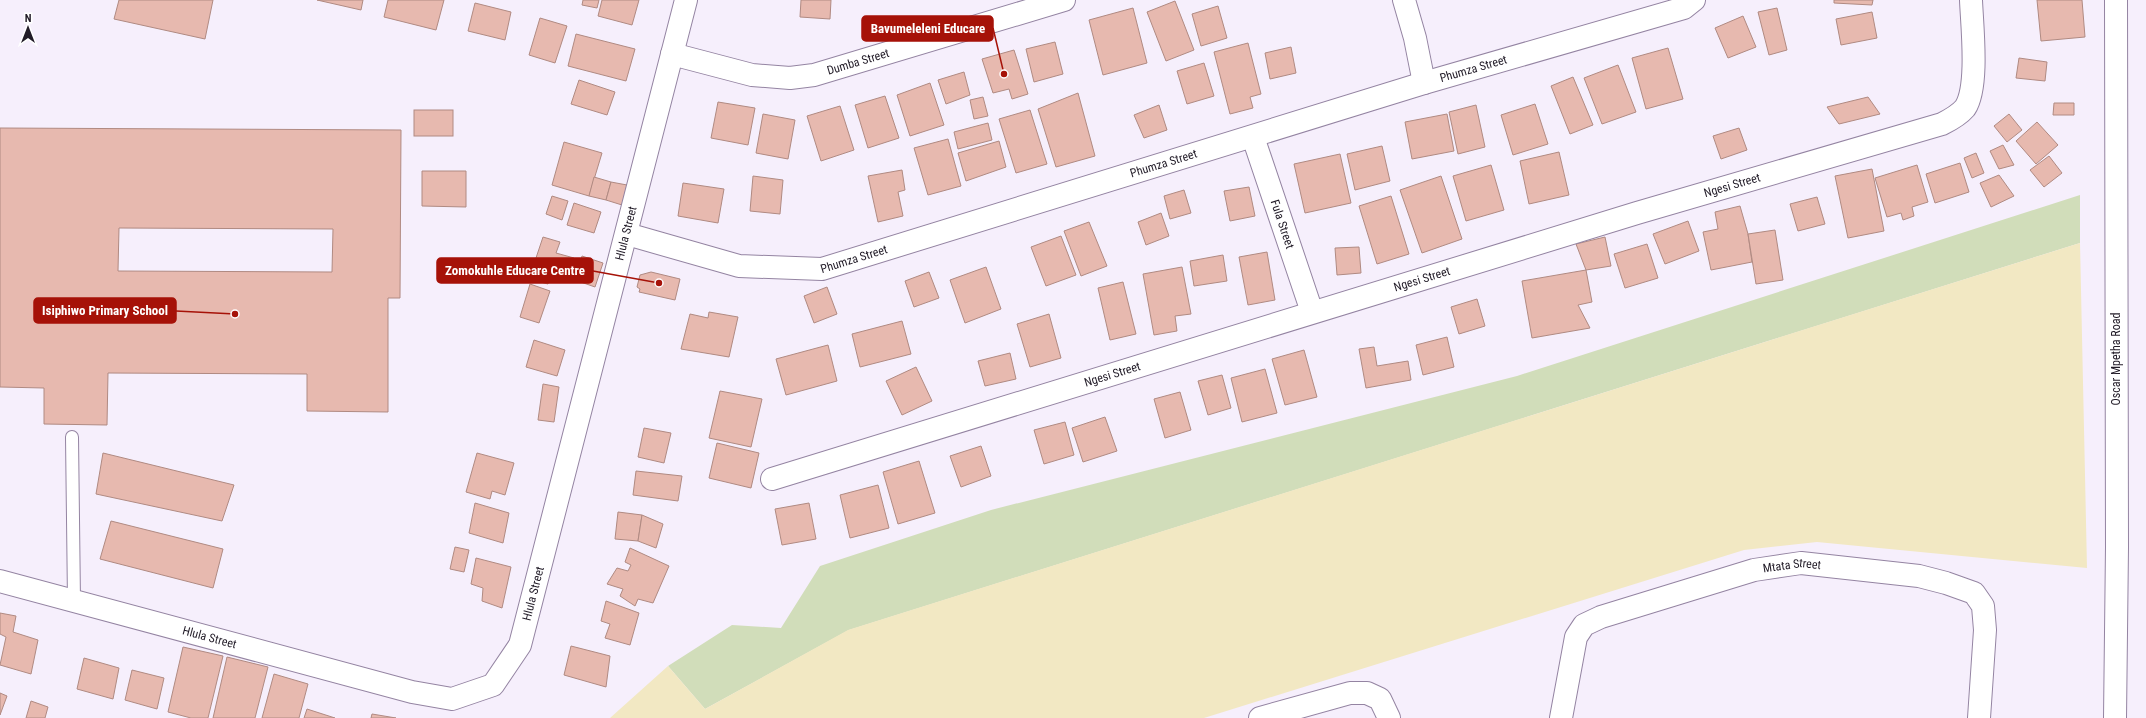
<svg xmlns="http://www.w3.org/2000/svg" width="2146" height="718" font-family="'Roboto Condensed',sans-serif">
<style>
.green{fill:#d1ddba}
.sand{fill:#f2e8c3}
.building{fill:#e7b9af;stroke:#b08a82;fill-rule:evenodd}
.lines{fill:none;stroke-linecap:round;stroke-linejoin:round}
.service-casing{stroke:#9484a2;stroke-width:14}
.minor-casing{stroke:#9484a2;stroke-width:24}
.tertiary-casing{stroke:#9484a2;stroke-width:24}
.service{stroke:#fff;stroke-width:12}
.minor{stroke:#fff;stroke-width:22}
.tertiary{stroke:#fff;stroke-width:22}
.labels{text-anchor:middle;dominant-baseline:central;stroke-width:3;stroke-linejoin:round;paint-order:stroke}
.street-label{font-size:12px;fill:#211b27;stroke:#fff}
.leader{fill:none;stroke:#a61208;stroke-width:1.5}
.callout-dot{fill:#a61208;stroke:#fff;stroke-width:1.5}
.callout{fill:#a61208;stroke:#a61208;stroke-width:1.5}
.callout-label{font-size:13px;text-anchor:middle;font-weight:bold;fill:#fff}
</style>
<rect width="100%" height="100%" fill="#f6effc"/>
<path class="green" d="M 2080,195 L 2080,243 L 849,630 L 705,709 L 668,666 L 732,625 L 781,628 L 820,566 L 991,510 L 1517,376 Z"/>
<path class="sand" d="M 2080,243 L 2087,568 L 1817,542 L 1744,550 L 1204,718 L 610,718 L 668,666 L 705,709 L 848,630 Z"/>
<g class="building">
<path d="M 119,0 L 213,0 L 205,39 L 114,19 Z"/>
<path d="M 317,0 L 363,0 L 361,10 Z"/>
<path d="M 388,0 L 444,0 L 436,30 L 384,17 Z"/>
<path d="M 583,0 L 599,0 L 597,8 L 582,5 Z"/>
<path d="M 602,0 L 639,0 L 632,25 L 598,16 Z"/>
<path d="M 801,0 L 831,0 L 830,19 L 800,17 Z"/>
<path d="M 1834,0 L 1873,0 L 1872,5 L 1834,3 Z"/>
<path d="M 2037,0 L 2082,0 L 2085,37 L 2041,41 Z"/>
<path d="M 1175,1 L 1194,50 L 1166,61 L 1147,12 Z"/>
<path d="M 475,3 L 511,12 L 505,40 L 468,31 Z"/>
<path d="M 1218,6 L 1227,38 L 1201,46 L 1192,14 Z"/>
<path d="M 1133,8 L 1147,63 L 1103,75 L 1089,20 Z"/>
<path d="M 1777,8 L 1787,50 L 1769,55 L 1758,12 Z"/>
<path d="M 1872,12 L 1877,38 L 1841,45 L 1836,19 Z"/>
<path d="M 1743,16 L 1756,47 L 1728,58 L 1715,28 Z"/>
<path d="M 540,18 L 567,26 L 555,63 L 529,55 Z"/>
<path d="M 576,34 L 635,49 L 626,81 L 568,66 Z"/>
<path d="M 1055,42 L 1063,74 L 1034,82 L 1026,49 Z"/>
<path d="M 1248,43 L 1261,94 L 1250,97 L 1253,108 L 1230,114 L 1214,52 Z"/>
<path d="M 1291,47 L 1296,73 L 1270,79 L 1265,53 Z"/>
<path d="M 1668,48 L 1683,99 L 1646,109 L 1632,58 Z"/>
<path d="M 1014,50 L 1028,94 L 1012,99 L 1009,89 L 993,93 L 982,59 Z"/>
<path d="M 2019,58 L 2047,62 L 2045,81 L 2016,78 Z"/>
<path d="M 1204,63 L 1214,96 L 1187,104 L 1177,71 Z"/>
<path d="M 1618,65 L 1636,112 L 1602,124 L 1584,78 Z"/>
<path d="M 964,72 L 970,95 L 946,104 L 938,80 Z"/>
<path d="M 1573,77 L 1593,125 L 1570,134 L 1551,86 Z"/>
<path d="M 579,80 L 615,92 L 607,115 L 571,104 Z"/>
<path d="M 930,83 L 944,125 L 910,136 L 897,95 Z"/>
<path d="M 1078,93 L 1095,156 L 1056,167 L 1038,109 Z"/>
<path d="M 885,96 L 899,138 L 868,148 L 855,105 Z"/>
<path d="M 983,97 L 988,116 L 974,119 L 970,100 Z"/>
<path d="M 1868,97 L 1880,114 L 1839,124 L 1827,107 Z"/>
<path d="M 718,102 L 755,108 L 748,145 L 711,138 Z"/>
<path d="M 2054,103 L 2074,103 L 2074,115 L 2053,115 Z"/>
<path d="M 1535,104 L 1548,144 L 1513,155 L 1501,115 Z"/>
<path d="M 1159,105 L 1167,130 L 1144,138 L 1134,115 Z"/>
<path d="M 1476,105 L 1485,147 L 1458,154 L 1449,112 Z"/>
<path d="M 840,106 L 854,150 L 821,161 L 807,116 Z"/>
<rect x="414" y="110" width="39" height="26"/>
<path d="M 1030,110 L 1047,164 L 1016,173 L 999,119 Z"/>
<path d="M 763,114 L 795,120 L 788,159 L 756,153 Z"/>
<path d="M 1447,114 L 1454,151 L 1412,159 L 1405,122 Z"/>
<path d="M 2009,114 L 2022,130 L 2007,142 L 1994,126 Z"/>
<path d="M 2037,122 L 2058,145 L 2036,164 L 2016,141 Z"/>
<path d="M 988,123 L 992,140 L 958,149 L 954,132 Z"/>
<path d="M 0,128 L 401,130 L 400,298 L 388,298 L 388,412 L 307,411 L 307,374 L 108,373 L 107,425 L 44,424 L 44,388 L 0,387 ZM 119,228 L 333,229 L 332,272 L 118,271 Z"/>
<path d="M 1739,128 L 1747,150 L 1721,159 L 1713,136 Z"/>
<path d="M 948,139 L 961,186 L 928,195 L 914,148 Z"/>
<path d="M 999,141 L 1006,167 L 966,181 L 958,153 Z"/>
<path d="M 564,142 L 602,153 L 589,196 L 552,185 Z"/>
<path d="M 2003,145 L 2014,165 L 1999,169 L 1990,151 Z"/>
<path d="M 1382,146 L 1390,181 L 1355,190 L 1347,154 Z"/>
<path d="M 1559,152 L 1569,195 L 1529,204 L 1520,161 Z"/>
<path d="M 1976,153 L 1984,173 L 1972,178 L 1964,158 Z"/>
<path d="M 1340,154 L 1351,203 L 1305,213 L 1294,164 Z"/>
<path d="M 2049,156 L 2062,173 L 2044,187 L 2030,170 Z"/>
<path d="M 1960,163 L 1969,192 L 1935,203 L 1926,174 Z"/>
<path d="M 1491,165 L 1504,210 L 1466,221 L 1453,176 Z"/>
<path d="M 1917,165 L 1928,202 L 1912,207 L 1914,216 L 1903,220 L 1901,213 L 1887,217 L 1875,178 Z"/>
<path d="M 1872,169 L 1884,231 L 1848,238 L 1835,176 Z"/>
<path d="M 902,170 L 905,190 L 898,192 L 903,216 L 878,222 L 868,176 Z"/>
<path d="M 422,171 L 466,171 L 466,207 L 422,206 Z"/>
<path d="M 1999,175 L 2014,196 L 1991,207 L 1980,183 Z"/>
<path d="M 753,176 L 783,180 L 780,214 L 750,211 Z"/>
<path d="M 1441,176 L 1462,239 L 1422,253 L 1400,190 Z"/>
<path d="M 594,177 L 611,182 L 606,200 L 589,196 Z"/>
<path d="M 611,182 L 627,185 L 622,205 L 606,200 Z"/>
<path d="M 683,183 L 724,189 L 718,223 L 678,216 Z"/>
<path d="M 1249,187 L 1255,216 L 1230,221 L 1224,191 Z"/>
<path d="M 1184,190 L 1191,213 L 1170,219 L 1164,196 Z"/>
<path d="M 552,196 L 568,201 L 562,220 L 546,214 Z"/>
<path d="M 1391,196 L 1409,254 L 1377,264 L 1359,206 Z"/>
<path d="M 1817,197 L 1825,224 L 1798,231 L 1790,204 Z"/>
<path d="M 574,203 L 601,212 L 594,233 L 567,225 Z"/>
<path d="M 1740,206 L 1748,234 L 1752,262 L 1711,270 L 1703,232 L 1718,229 L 1715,212 Z"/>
<path d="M 1161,213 L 1169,236 L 1146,245 L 1138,222 Z"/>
<path d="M 1688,221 L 1699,251 L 1665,264 L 1653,234 Z"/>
<path d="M 1089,222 L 1107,266 L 1081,276 L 1064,231 Z"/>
<path d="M 1775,230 L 1783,280 L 1756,284 L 1748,234 Z"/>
<path d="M 1061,236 L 1076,275 L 1046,286 L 1031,247 Z"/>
<path d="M 543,237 L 560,242 L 556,253 L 574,258 L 568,279 L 551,273 L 548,284 L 529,279 Z"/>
<path d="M 1605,237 L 1611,266 L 1586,270 L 1576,244 Z"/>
<path d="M 1647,244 L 1658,278 L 1625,288 L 1614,254 Z"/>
<path d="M 1359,247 L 1361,273 L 1337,275 L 1335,248 Z"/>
<path d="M 1267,252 L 1275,300 L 1248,305 L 1239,257 Z"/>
<path d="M 1223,255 L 1227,281 L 1194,286 L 1190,261 Z"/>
<path d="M 582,256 L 603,263 L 595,287 L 575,280 Z"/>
<path d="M 986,267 L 1001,309 L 965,323 L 950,280 Z"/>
<path d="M 1182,267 L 1191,314 L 1175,316 L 1177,331 L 1154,335 L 1143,274 Z"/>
<path d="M 1586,270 L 1592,302 L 1578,305 L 1590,328 L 1532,338 L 1522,281 Z"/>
<path d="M 651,272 L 680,279 L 675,300 L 639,292 L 640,289 L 637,287 L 640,275 Z"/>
<path d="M 929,272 L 939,298 L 914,307 L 905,281 Z"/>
<path d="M 1123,282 L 1136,334 L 1110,340 L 1098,288 Z"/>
<path d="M 530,284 L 550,291 L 539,323 L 520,317 Z"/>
<path d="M 827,287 L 837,314 L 814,323 L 804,296 Z"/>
<path d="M 1477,299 L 1485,326 L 1459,334 L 1451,307 Z"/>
<path d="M 709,312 L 738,317 L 729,357 L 681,349 L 690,314 L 708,318 Z"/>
<path d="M 1049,314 L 1061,358 L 1030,367 L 1017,324 Z"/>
<path d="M 902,321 L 911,354 L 860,367 L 852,334 Z"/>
<path d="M 1447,337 L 1454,367 L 1423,375 L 1416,345 Z"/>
<path d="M 534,340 L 565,350 L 557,376 L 526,367 Z"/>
<path d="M 828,345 L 837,381 L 786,395 L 776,359 Z"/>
<path d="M 1374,347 L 1377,366 L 1408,361 L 1411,380 L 1366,388 L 1359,349 Z"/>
<path d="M 1304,350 L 1317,397 L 1285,405 L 1272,359 Z"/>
<path d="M 1010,353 L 1016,379 L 985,386 L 978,361 Z"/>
<path d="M 916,367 L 932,401 L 902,415 L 886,381 Z"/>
<path d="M 1265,369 L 1277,413 L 1242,422 L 1231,378 Z"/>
<path d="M 1222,375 L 1231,408 L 1208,415 L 1198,381 Z"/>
<path d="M 543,384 L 559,387 L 554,422 L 538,420 Z"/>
<path d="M 720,391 L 762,399 L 751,447 L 709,438 Z"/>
<path d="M 1180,392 L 1191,430 L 1165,438 L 1154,399 Z"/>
<path d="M 1105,417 L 1117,451 L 1083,462 L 1072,428 Z"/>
<path d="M 1065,422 L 1074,455 L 1044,464 L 1034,430 Z"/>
<path d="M 644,428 L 671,433 L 664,463 L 638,457 Z"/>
<path d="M 717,443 L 759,453 L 751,488 L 709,478 Z"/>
<path d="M 981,446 L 991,476 L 961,487 L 950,456 Z"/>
<path d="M 103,453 L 234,485 L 222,521 L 96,494 Z"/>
<path d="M 477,453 L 514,463 L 505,495 L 492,491 L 490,499 L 466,492 Z"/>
<path d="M 919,461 L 935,513 L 898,524 L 883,472 Z"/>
<path d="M 636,471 L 682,476 L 678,501 L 633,495 Z"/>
<path d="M 878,485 L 889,528 L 850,538 L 840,495 Z"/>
<path d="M 475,503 L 509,513 L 503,543 L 469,533 Z"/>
<path d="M 809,503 L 816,539 L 782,545 L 775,509 Z"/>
<path d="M 618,512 L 642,515 L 638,541 L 615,539 Z"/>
<path d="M 642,515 L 663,524 L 656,548 L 638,541 Z"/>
<path d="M 111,521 L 223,549 L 213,588 L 100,559 Z"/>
<path d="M 455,547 L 469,550 L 464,572 L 450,569 Z"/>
<path d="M 630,548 L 669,566 L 653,603 L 638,599 L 635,606 L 620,596 L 623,589 L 607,584 L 617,568 L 628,571 L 631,565 L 625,562 Z"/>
<path d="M 476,558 L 511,567 L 502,608 L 482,601 L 483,588 L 471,584 Z"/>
<path d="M 606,601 L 639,613 L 630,645 L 605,638 L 610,624 L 601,621 Z"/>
<path d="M 0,613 L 16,616 L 13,632 L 38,640 L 31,674 L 0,665 L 6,637 L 0,634 Z"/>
<path d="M 571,646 L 610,656 L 606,687 L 564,675 Z"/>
<path d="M 183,647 L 223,656 L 208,718 L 191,718 L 168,712 Z"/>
<path d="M 227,657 L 268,667 L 255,718 L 213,718 Z"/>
<path d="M 84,658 L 119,668 L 113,699 L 77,689 Z"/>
<path d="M 132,670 L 164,678 L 157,709 L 125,700 Z"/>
<path d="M 274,674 L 308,684 L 299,718 L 262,718 Z"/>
<path d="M 0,693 L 7,696 L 0,715 Z"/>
<path d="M 31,701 L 48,707 L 45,718 L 26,718 Z"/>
<path d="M 307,709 L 335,718 L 304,718 Z"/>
<path d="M 372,714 L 396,718 L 371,718 Z"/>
</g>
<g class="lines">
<g class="service-casing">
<path id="service" d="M 72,437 L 74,601"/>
</g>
<g class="minor-casing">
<g id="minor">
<path d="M 1404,0 L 1415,38 L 1424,83"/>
<path id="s1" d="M 672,54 L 752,75 L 790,78 L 814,75 L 1064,0"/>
<path id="s2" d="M 1253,137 L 1312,312"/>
<path id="s3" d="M 627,234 L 739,266 L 822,269 L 1424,83 L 1684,8 L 1694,0"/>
<path id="s4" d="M 772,479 L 1637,213 L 1942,124 C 1950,120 1959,115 1965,108 C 1979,87 1972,26 1971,0"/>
<path id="s5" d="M 0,581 L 412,692 L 452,699 L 493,685 L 520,645 L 686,0"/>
<path d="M 1260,718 L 1350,693 L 1367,693 L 1380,699 L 1389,718"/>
<path id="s6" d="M 1561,718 L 1576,637 L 1584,625 L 1601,617 L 1754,570 L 1801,563 L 1919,576 L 1946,583 L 1974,593 L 1983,606 L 1985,630 L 1979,718"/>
</g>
</g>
<g class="tertiary-casing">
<path id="tertiary" d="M 2115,718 L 2117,547 L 2116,0"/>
</g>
<use href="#service" class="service"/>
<use href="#minor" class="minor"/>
<use href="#tertiary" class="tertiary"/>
</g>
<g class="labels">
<g class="street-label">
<text stroke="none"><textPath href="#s1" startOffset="191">Dumba Street</textPath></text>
<text stroke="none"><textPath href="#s3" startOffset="881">Phumza Street</textPath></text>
<text stroke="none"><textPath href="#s3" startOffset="557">Phumza Street</textPath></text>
<text stroke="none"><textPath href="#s4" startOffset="1004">Ngesi Street</textPath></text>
<text stroke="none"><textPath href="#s2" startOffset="92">Fula Street</textPath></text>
<text stroke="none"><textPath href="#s5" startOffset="984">Hlula Street</textPath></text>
<text stroke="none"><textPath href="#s3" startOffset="233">Phumza Street</textPath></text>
<text stroke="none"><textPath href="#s4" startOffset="680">Ngesi Street</textPath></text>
<text transform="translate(2116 359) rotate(-90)">Oscar Mpetha Road</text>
<text stroke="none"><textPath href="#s4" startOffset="356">Ngesi Street</textPath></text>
<text stroke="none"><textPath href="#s6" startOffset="314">Mtata Street</textPath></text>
<text stroke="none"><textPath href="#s5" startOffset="612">Hlula Street</textPath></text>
<text stroke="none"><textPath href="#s5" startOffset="217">Hlula Street</textPath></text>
</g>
</g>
<path class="leader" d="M1004 74L993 28M659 283L593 271M235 314L176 311"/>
<g class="callout-dot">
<circle cx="1004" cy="74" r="4"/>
<circle cx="659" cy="283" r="4"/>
<circle cx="235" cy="314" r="4"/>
</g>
<g class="callout">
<rect x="862" y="16" width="131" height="25" rx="4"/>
<rect x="437" y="258" width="156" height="25" rx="4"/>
<rect x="34" y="298" width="142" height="25" rx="4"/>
</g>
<g class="callout-label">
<text x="928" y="33">Bavumeleleni Educare</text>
<text x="515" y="275">Zomokuhle Educare Centre</text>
<text x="105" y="315">Isiphiwo Primary School</text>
</g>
<g transform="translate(28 28)" stroke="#ffffff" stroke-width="3" paint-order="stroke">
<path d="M0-3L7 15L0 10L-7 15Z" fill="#211b27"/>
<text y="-6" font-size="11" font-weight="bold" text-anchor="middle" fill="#211b27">N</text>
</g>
</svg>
